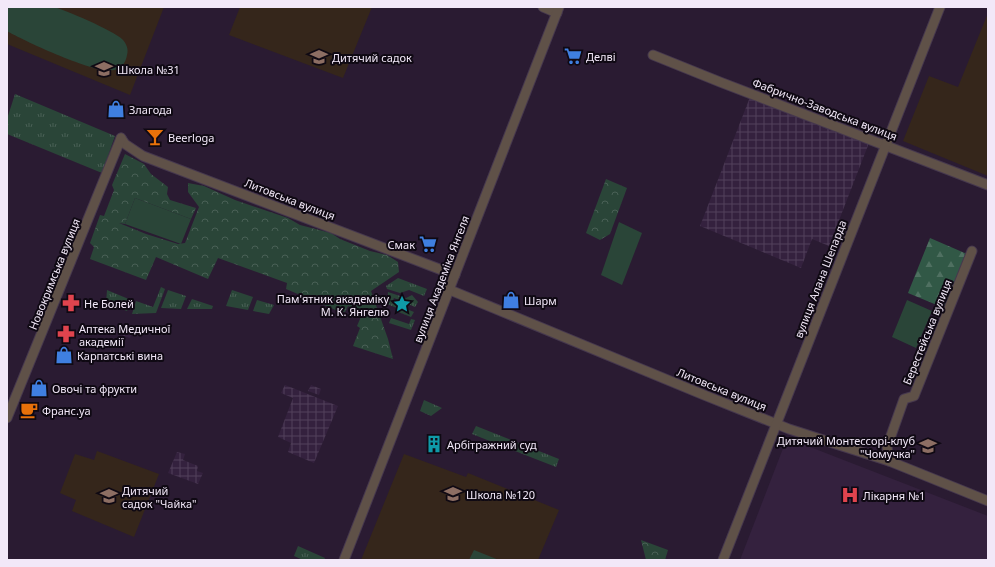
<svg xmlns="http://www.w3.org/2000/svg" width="995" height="567" font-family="'Noto Sans',sans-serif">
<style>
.industrial{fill:url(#industrial-grid)}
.education{fill:#35261b}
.built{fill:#34213e}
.grass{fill:url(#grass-tufts)}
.forest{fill:url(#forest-firs)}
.park{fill:url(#park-crowns)}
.garden{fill:#2a4538}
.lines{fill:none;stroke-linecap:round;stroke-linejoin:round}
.minor-casing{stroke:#46384e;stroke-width:11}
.minor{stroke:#5f5148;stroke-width:9}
.labels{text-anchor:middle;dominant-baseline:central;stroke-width:4;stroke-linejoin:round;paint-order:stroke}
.poi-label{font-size:11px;fill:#f2e8f8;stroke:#0f0913;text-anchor:start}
.street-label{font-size:11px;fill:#f2e8f8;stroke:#0f0913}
</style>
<defs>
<pattern id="industrial-grid" width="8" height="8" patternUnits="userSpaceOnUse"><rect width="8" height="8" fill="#34213e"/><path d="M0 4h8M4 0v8" fill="none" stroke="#52415b"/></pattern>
<pattern id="grass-tufts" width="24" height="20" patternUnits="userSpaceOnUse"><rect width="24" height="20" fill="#2a4538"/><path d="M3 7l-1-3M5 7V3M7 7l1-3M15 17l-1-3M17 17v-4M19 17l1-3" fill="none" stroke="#496056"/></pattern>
<pattern id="forest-firs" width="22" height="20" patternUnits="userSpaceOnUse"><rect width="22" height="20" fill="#315846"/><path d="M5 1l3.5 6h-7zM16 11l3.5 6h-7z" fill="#4f7061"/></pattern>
<pattern id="park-crowns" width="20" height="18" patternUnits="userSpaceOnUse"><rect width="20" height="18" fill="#2a4538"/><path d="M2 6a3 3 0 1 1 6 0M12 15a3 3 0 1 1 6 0" fill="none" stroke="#496056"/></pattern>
</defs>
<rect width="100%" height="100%" fill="#2a1b32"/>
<g class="industrial">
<path d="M 750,97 L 869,143 L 829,246 L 812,239 L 801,268 L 700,226 Z"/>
<path d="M 118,325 L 133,330 L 130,338 L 115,333 Z"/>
<path d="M 285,385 L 338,406 L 314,463 L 288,452 L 291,443 L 278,437 L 293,398 L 281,393 Z"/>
<path d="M 311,385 L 321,389 L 319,395 L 308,391 Z"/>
<path d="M 177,452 L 185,454 L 183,460 L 198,466 L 197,471 L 203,473 L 198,484 L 168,473 Z"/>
</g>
<g class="education">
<path d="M 7,7 L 164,7 L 130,95 L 7,44 Z"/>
<path d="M 240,7 L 372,7 L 343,78 L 229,35 Z"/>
<path d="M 988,13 L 988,176 L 903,141 L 929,76 L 958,87 Z"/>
<path d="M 97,451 L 159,474 L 134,537 L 72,511 L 76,500 L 60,493 L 75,454 L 94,460 Z"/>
<path d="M 404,454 L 466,477 L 468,473 L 559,510 L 538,560 L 361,560 Z"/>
</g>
<path class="built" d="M 787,438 L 988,516 L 988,560 L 740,560 Z"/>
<g class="grass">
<path d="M 15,94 L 115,136 L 102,173 L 7,134 L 7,119 Z"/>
<path d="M 398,278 L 427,289 L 424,296 L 409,290 L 400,293 L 387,289 L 386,286 Z"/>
<path d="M 161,287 L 165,289 L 156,313 L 132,314 L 136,301 L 153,307 Z"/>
<path d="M 107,290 L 131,300 L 127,311 L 106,303 Z"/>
<path d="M 168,290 L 186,296 L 181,309 L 161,308 Z"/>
<path d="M 232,290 L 253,297 L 248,310 L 226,306 Z"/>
<path d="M 388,292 L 406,298 L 412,295 L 418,302 L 415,307 L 394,298 L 392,303 L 414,312 L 411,317 L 396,311 L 397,308 L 387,304 Z"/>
<path d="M 192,299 L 213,306 L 212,309 L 187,309 Z"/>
<path d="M 257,300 L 274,305 L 269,314 L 253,311 Z"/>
<path d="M 391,318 L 409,324 L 411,319 L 415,320 L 411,330 L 389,323 Z"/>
<path d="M 424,400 L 442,408 L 431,416 L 420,411 Z"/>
<path d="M 476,426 L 559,459 L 556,467 L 472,434 Z"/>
<path d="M 298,546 L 325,558 L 324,560 L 303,560 L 294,556 Z"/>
</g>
<path class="forest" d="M 930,238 L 967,254 L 944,308 L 908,293 Z"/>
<g class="park">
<path d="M 125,154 L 144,164 L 151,174 L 168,187 L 167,194 L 170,200 L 196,208 L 191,219 L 135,198 L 125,224 L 119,223 L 146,234 L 178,244 L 185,243 L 199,207 L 188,192 L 188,183 L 204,186 L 235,200 L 288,218 L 300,225 L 331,233 L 340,239 L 370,251 L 387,255 L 398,262 L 399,272 L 371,291 L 388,339 L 393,359 L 353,346 L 360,328 L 357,326 L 363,312 L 348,306 L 345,312 L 338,311 L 286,289 L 287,283 L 218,258 L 208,279 L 156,257 L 146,280 L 90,259 L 94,247 L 90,243 L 100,215 L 104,216 L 114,190 L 112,185 Z"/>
<path d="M 606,179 L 627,188 L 610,234 L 600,240 L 586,233 Z"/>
<path d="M 641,540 L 668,550 L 665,560 L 646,560 Z"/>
</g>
<g class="garden">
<path d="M 7,7 C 21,7 39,4 53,7 C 64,9 114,31 122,39 C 126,43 129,49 127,55 C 126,62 122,68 114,70 C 97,75 24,41 7,31 Z"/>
<path d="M 135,198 L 191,219 L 181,244 L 125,224 Z"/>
<path d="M 619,222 L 642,233 L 622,285 L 601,275 Z"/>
<path d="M 907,300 L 932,311 L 916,348 L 892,337 Z"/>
<path d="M 474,550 L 499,560 L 469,560 Z"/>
</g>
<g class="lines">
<g class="minor-casing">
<g id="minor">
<path d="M 543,7 L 557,13"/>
<path d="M 653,55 L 720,82 L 988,185"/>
<path d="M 121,138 L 125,144 L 143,156 L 455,275"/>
<path d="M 450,290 L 704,395 L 789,429 L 889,461 L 988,501"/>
<path d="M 7,418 L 121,138"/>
<path d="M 889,461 L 887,447 L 904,399 L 914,396 L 972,251"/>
<path d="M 344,560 L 559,7"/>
<path d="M 723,560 L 940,7"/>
</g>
</g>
<use href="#minor" class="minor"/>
</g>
<defs>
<g id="supermarket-bare" transform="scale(1.38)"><path d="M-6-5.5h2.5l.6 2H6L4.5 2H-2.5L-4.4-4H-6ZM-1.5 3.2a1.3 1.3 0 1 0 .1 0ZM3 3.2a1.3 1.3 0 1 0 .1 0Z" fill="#3f7fe0" stroke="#0f0913" stroke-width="2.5" paint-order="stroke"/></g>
<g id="school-bare" transform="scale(1.38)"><path d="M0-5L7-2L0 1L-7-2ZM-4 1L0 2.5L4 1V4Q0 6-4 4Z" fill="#8d6e63" stroke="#0f0913" stroke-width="2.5" paint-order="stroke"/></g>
<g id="shop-bare" transform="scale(1.38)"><path d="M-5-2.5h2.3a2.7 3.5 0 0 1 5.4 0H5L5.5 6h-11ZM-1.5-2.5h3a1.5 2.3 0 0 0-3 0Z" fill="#3f7fe0" stroke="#0f0913" stroke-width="2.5" paint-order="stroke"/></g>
<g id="bar-bare" transform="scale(1.38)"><path d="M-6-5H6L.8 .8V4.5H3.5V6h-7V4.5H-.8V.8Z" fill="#e8710a" stroke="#0f0913" stroke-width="2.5" paint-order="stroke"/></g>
<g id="pharmacy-bare" transform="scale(1.38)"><path d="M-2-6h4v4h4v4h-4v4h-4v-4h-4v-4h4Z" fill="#e0444e" stroke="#0f0913" stroke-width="2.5" paint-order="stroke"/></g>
<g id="sight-bare" transform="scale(1.38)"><path d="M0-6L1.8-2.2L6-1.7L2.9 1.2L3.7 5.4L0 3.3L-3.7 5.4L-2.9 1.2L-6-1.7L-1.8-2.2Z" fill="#0f9aa8" stroke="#0f0913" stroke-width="2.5" paint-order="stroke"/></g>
<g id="cafe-bare" transform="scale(1.38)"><path d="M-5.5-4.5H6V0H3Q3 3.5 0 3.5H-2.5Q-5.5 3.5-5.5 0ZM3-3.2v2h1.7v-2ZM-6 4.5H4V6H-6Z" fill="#e8710a" stroke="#0f0913" stroke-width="2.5" paint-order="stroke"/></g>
<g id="building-bare" transform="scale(1.38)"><path d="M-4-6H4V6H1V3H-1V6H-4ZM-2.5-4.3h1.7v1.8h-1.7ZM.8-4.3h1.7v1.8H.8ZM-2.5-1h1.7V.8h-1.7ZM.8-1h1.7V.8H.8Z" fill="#0f9aa8" stroke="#0f0913" stroke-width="2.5" paint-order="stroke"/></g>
<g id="hospital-bare" transform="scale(1.38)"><path d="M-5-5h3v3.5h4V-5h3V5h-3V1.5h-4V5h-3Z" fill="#e0444e" stroke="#0f0913" stroke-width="2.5" paint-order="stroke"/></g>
</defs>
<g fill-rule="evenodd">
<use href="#supermarket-bare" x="573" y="56"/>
<use href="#school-bare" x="319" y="57"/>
<use href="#school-bare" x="104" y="69"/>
<use href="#shop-bare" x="116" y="109"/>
<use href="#bar-bare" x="155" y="137"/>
<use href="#supermarket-bare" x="428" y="244"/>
<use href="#shop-bare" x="511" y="300"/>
<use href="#pharmacy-bare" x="71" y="303"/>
<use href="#sight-bare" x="402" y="304"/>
<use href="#pharmacy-bare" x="66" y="334"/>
<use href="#shop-bare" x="64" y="355"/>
<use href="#shop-bare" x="39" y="388"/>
<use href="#cafe-bare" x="29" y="410"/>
<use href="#building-bare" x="434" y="444"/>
<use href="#school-bare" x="928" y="446"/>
<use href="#school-bare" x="453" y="494"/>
<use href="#hospital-bare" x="850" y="495"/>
<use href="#school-bare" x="109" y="496"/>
</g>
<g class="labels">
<g class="poi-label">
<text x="586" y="56">Делві</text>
<text x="332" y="57">Дитячий садок</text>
<text x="117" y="69">Школа №31</text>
<text x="129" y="109">Злагода</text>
<text x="168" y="137">Beerloga</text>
<text x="415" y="244" text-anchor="end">Смак</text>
<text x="389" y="298" text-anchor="end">Пам'ятник академіку<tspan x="389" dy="13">М. К. Янгелю</tspan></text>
<text x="524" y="300">Шарм</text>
<text x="84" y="303">Не Болей</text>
<text x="79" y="328">Аптека Медичної<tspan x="79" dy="13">академії</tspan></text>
<text x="77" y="355">Карпатські вина</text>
<text x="52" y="388">Овочі та фрукти</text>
<text x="42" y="410">Франс.уа</text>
<text x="915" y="440" text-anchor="end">Дитячий Монтессорі-клуб<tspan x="915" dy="13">"Чомучка"</tspan></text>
<text x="447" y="444">Арбітражний суд</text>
<text x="122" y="490">Дитячий<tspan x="122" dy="13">садок "Чайка"</tspan></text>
<text x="466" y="494">Школа №120</text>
<text x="863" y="495">Лікарня №1</text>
</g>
<g class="street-label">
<text transform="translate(825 109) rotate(21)">Фабрично-Заводська вулиця</text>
<text transform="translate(290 199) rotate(21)">Литовська вулиця</text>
<text transform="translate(54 274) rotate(-68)">Новокримська вулиця</text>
<text transform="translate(441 279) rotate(-69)">вулиця Академіка Янгеля</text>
<text transform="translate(820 279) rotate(-69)">вулиця Алана Шепарда</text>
<text transform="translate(927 332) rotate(-68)">Берестейська вулиця</text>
<text transform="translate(722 389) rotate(22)">Литовська вулиця</text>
</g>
</g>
<rect width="995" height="567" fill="none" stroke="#f2e8f8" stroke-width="16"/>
</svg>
